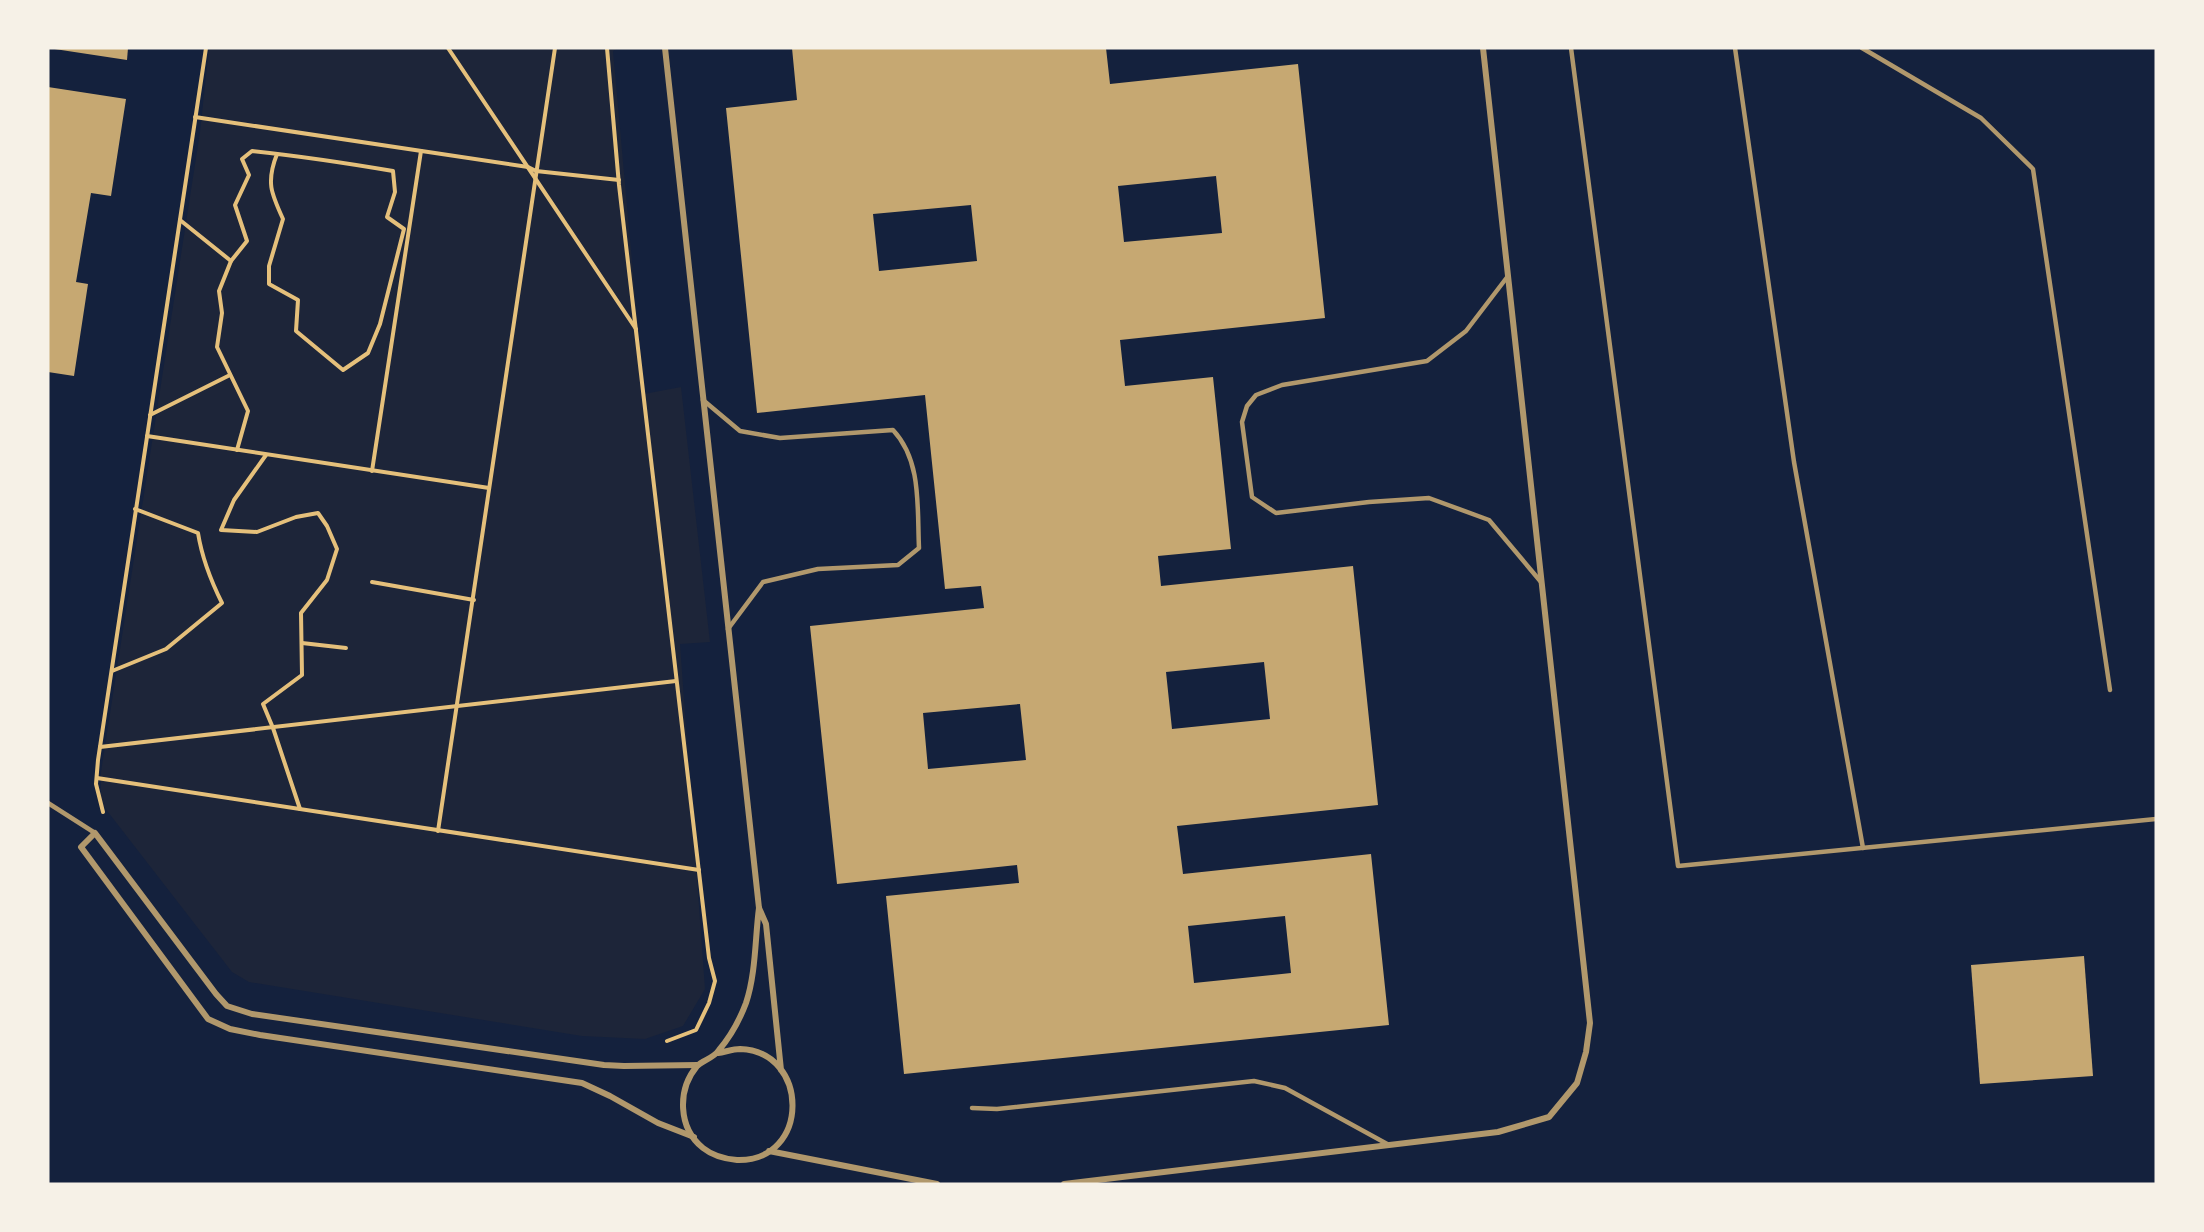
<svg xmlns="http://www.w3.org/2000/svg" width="2204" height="1232" font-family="Helvetica,sans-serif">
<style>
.green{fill:#1d2539}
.building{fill:#c6a872;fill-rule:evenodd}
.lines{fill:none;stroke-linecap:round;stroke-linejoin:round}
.path{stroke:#e5c07b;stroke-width:4}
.service{stroke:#b1986c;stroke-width:4.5}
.minor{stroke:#b1986c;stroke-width:6}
</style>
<rect width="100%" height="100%" fill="#14213d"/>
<path class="green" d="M 209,48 L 618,48 L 613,51 L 644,394 L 681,387 L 710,642 L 680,644 L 705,989 L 683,1026 L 645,1039 L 582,1036 L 249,982 L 232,972 L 101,803 L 101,772 L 200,132 Z"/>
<g class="building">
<path d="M 48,48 L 128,48 L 127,60 Z"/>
<path d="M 792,48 L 1106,48 L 1110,84 L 1298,64 L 1325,318 L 1120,340 L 1125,386 L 1213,377 L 1231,549 L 1158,556 L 1161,586 L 1353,566 L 1378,805 L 1177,826 L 1183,874 L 1371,854 L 1389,1025 L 904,1074 L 886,896 L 1019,883 L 1017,865 L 837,884 L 810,626 L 984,608 L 981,586 L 945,589 L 925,395 L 757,413 L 726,108 L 797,100 ZM 1216,176 L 1222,233 L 1124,242 L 1118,186 ZM 971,205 L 977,261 L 879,271 L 873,214 ZM 1264,662 L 1270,719 L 1172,729 L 1166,672 ZM 1020,704 L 1026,760 L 928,769 L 923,713 ZM 1285,916 L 1291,973 L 1194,983 L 1188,926 Z"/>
<path d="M 48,87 L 126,99 L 111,196 L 91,193 L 76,282 L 88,284 L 74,376 L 48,372 Z"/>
<path d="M 2084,956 L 2093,1076 L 1980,1084 L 1971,965 Z"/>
</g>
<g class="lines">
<g class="path">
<path d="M 448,48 L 636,329"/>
<path d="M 607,48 L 619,185 L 709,958 L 715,981 L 709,1003 L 696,1030 L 667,1041"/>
<path d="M 195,117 L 528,167 L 536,171 L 619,180"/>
<path d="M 180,220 L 231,261"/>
<path d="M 150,415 L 230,375"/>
<path d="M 147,436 L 489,488"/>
<path d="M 237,450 L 248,411 L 217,347 L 222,313 L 219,291 L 231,261 L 247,241 L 235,205 L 249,175 L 242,159 L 252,151 C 299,156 346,163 393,171 L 395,192 L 387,217 L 404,229 L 380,324 L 368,353 L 343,370 L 296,331 L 298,300 L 269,284 L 269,266 L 283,219 C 271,193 266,182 277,154"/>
<path d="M 266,455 L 234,500 L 221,530 L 257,532 L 296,517 L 318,513 L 327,526 L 337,549 L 327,580 L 301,613 L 302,675 L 263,704 L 273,728 L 300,809"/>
<path d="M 372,471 L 421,151"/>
<path d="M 372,582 L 474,600"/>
<path d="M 302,643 L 346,648"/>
<path d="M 112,671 L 166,649 L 222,603 C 210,579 202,558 198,533 L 135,509"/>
<path d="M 100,747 L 676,681"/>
<path d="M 97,778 L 699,870"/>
<path d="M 103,812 L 96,784 L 98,760 L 206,48"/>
<path d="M 438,831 L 555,48"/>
</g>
<g class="service">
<path d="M 1571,48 L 1678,866 L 2156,819"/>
<path d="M 1735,48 L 1794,462 L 1863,848"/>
<path d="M 1862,48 L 1981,118 L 2033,169 L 2110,690"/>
<path d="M 1508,276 L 1466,331 L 1427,361 L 1282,385 L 1256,395 L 1247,406 L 1242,422 L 1252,497 L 1276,513 L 1369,502 L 1429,498 L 1489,520 L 1541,582"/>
<path d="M 703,400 L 740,431 L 780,438 L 893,430 C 922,461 917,507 919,548 L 898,565 L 818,569 L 763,582 L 728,629"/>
<path d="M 48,803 L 95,833"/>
<path d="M 972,1108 L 997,1109 L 1254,1081 L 1285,1088 L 1389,1145"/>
</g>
<g class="minor">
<path d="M 665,48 L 759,908"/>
<path d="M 718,1053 C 725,1052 733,1049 740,1049 C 810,1051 811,1162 737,1160 C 725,1159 713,1156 703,1148 C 678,1128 677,1090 697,1066 C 703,1060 714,1058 719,1050 C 730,1037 740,1019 746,1003 C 756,973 755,938 759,908 L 766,924 L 781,1070"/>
<path d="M 694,1137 L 658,1123 L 610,1096 L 582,1083 L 260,1035 L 230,1029 L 208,1019 L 81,847 L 95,833 L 216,994 L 227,1006 L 252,1014 L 604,1065 L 624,1066 L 698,1065"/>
<path d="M 769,1151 L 937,1184"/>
<path d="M 1064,1184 L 1498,1132 L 1549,1117 L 1577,1083 L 1586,1052 L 1590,1023 L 1483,48"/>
</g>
</g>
<rect width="2204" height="1232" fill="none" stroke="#f6f1e7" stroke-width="99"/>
</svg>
